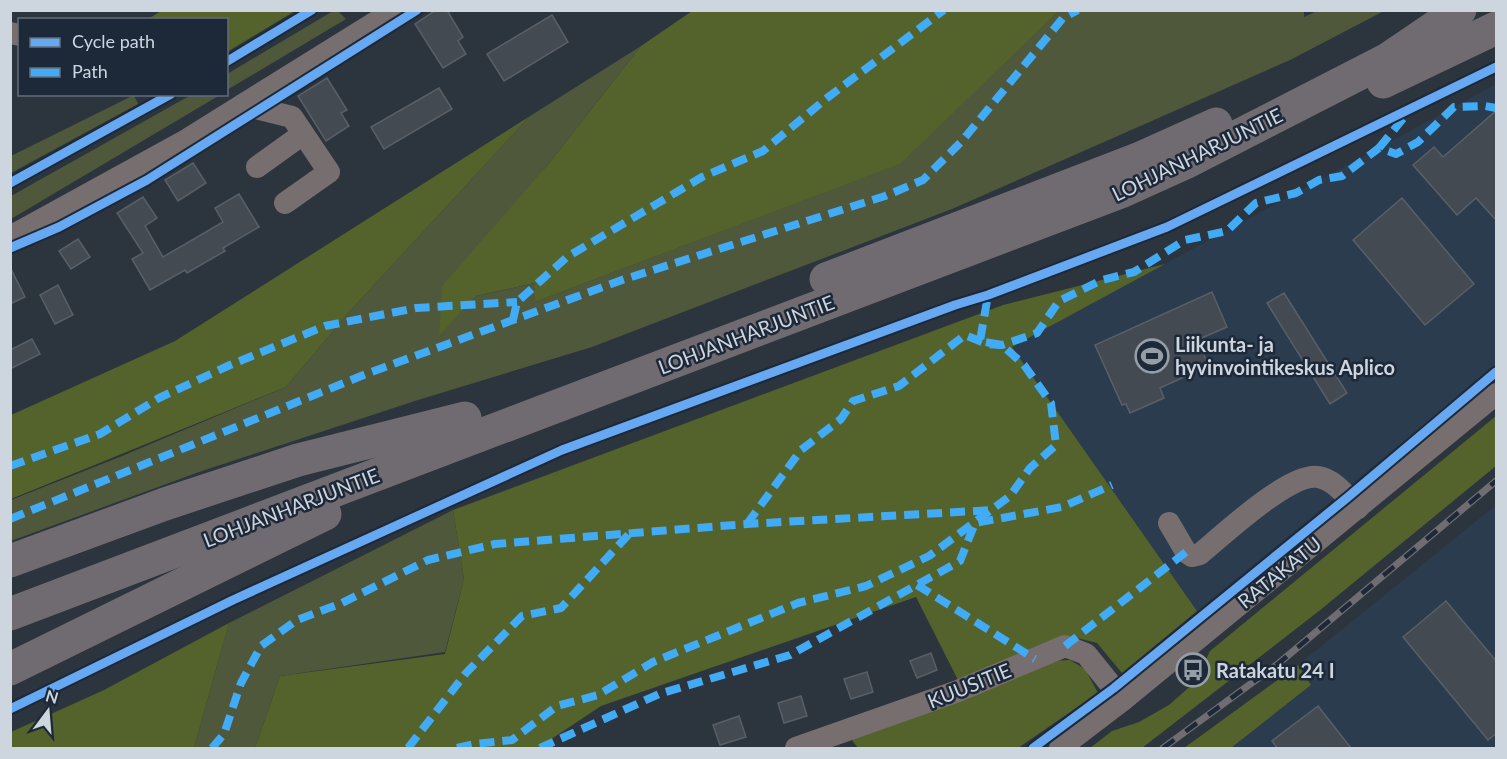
<svg xmlns="http://www.w3.org/2000/svg" width="1507" height="759" font-family="Lato,sans-serif">
<style>
.built{fill:#2b3c4e}
.green{fill:#4f583b}
.forest{fill:#54622c}
.building{fill:#444a52;stroke:#595f67;stroke-width:1.5}
.lines{fill:none;stroke-linecap:round;stroke-linejoin:round}
.minor{stroke:#776e70;stroke-width:22}
.highway{stroke:#706b70;stroke-width:33}
.rail-casing{stroke:#6f6d71;stroke-width:7}
.rail{stroke:#1d2938;stroke-width:4.5;stroke-dasharray:14;stroke-linecap:butt}
.quiet{stroke:#42abf6;stroke-width:8;stroke-dasharray:15 8;stroke-linecap:butt}
.cycleway-casing{stroke:#1d2938;stroke-width:13}
.cycleway{stroke:#66a8f1;stroke-width:9}
.labels{text-anchor:middle;dominant-baseline:central;stroke-width:5;stroke-linejoin:round;paint-order:stroke}
.street-label{font-size:20px;fill:#cdd5df;stroke:#1d2938}
.poi-label{font-size:20px;font-weight:bold;fill:#cdd5df;stroke:#1d2938;text-anchor:start}
</style>
<rect width="100%" height="100%" fill="#2c343d"/>
<g class="built">
<path d="M 1496,84 L 1496,366 L 1197,611 L 1012,347 Z"/>
<path d="M 1496,505 L 1496,748 L 1231,748 L 1310,686 L 1298,665 Z"/>
</g>
<g class="green">
<path d="M 1304,10 L 1304,17 L 1317,11 L 1384,11 L 1290,60 L 952,209 L 592,347 L 418,400 L 199,472 L 11,541 L 11,500 L 122,456 L 286,387 L 350,311 L 530,116 L 641,46 L 546,167 L 439,335 L 476,296 L 536,283 L 535,302 L 899,164 L 1059,11 Z"/>
<path d="M 333,11 L 338,11 L 346,19 L 227,90 L 227,74 Z"/>
<path d="M 134,95 L 138,104 L 11,173 L 11,156 Z"/>
<path d="M 191,95 L 220,95 L 11,219 L 11,196 Z"/>
<path d="M 453,510 L 464,579 L 445,652 L 280,676 L 255,748 L 194,748 L 229,623 Z"/>
</g>
<g class="forest">
<path d="M 161,11 L 161,10 L 295,11 L 227,52 L 226,20 L 148,19 Z"/>
<path d="M 692,11 L 1059,11 L 900,164 L 535,302 L 535,283 L 476,296 L 439,336 L 442,286 L 546,167 L 641,46 Z"/>
<path d="M 530,116 L 350,311 L 286,387 L 11,499 L 11,415 L 175,341 Z"/>
<path d="M 1165,264 L 1012,347 L 1197,611 L 1122,673 L 1097,643 L 1065,635 L 958,680 L 916,597 L 601,706 L 538,748 L 255,748 L 280,676 L 445,654 L 464,579 L 453,510 L 1003,305 Z"/>
<path d="M 1496,416 L 1496,466 L 1319,611 L 1142,748 L 1090,748 L 1112,731 L 1139,722 L 1169,705 L 1195,682 L 1210,651 Z"/>
<path d="M 229,623 L 194,748 L 11,748 L 11,732 L 104,690 Z"/>
<path d="M 1070,660 L 1085,669 L 1098,693 L 1018,748 L 858,748 L 851,739 L 1050,661 Z"/>
<path d="M 1298,665 L 1311,685 L 1231,748 L 1184,748 Z"/>
</g>
<g class="building">
<path d="M 436,10 L 447,10 L 463,37 L 458,41 L 466,54 L 443,68 L 415,24 Z"/>
<path d="M 552,15 L 568,42 L 504,81 L 487,54 Z"/>
<path d="M 327,78 L 347,110 L 341,113 L 349,126 L 326,141 L 298,96 Z"/>
<path d="M 439,88 L 452,109 L 384,149 L 371,127 Z"/>
<path d="M 1497,110 L 1497,221 L 1476,198 L 1457,215 L 1413,165 L 1434,147 L 1443,157 Z"/>
<path d="M 193,163 L 206,183 L 178,201 L 165,180 Z"/>
<path d="M 239,194 L 259,227 L 223,248 L 225,251 L 187,273 L 185,270 L 150,290 L 132,259 L 143,253 L 117,213 L 143,197 L 157,218 L 145,226 L 163,257 L 223,222 L 215,208 Z"/>
<path d="M 1402,198 L 1474,284 L 1425,325 L 1353,240 Z"/>
<path d="M 78,239 L 90,257 L 71,269 L 59,251 Z"/>
<path d="M 10,267 L 25,297 L 10,304 Z"/>
<path d="M 58,285 L 73,315 L 55,324 L 40,295 Z"/>
<path d="M 1212,292 L 1227,327 L 1197,340 L 1209,366 L 1160,388 L 1164,398 L 1130,413 L 1126,404 L 1122,405 L 1095,345 Z"/>
<path d="M 1284,293 L 1347,393 L 1330,404 L 1267,303 Z"/>
<path d="M 32,339 L 40,354 L 10,369 L 10,350 Z"/>
<path d="M 1446,601 L 1497,662 L 1497,733 L 1488,740 L 1403,637 Z"/>
<path d="M 931,653 L 937,670 L 917,678 L 910,661 Z"/>
<path d="M 867,672 L 873,692 L 851,699 L 844,679 Z"/>
<path d="M 801,696 L 807,716 L 784,723 L 778,703 Z"/>
<path d="M 1318,706 L 1351,748 L 1277,748 L 1272,741 Z"/>
<path d="M 739,716 L 746,737 L 720,745 L 713,725 Z"/>
</g>
<g class="lines">
<g class="minor">
<path d="M 10,33 L 20,35"/>
<path d="M 243,105 L 292,117 L 329,172 L 285,203"/>
<path d="M 257,167 L 303,134"/>
<path d="M 10,237 L 183,142 L 395,10"/>
<path d="M 1169,523 L 1186,552 L 1192,556 L 1200,554 C 1223,535 1290,472 1318,477 C 1334,479 1347,497 1358,508"/>
<path d="M 796,748 L 958,691 L 1065,646 L 1086,654 L 1123,700"/>
<path d="M 1060,748 L 1123,700 L 1496,394"/>
</g>
<g class="highway">
<path d="M 1383,82 L 1496,28"/>
<path d="M 826,279 L 1138,159 L 1216,124"/>
<path d="M 10,561 L 165,504 L 298,460 L 465,418"/>
<path d="M 10,614 L 1123,191 L 1185,163 L 1388,59 L 1460,10"/>
<path d="M 10,669 L 325,514"/>
</g>
<g class="rail-casing">
<path id="rail" d="M 1163,748 L 1279,663 L 1496,481"/>
</g>
<use href="#rail" class="rail"/>
<g class="quiet">
<path d="M 1379,148 L 1406,115"/>
<path d="M 513,320 L 517,302 L 567,257 L 702,177 L 763,151 L 827,98 L 944,10"/>
<path d="M 10,466 L 100,434 L 159,398 L 230,365 L 325,326 L 416,308 L 517,302"/>
<path d="M 10,519 L 366,374 L 622,280 L 885,196 L 923,180 L 962,141 L 1063,18 L 1078,10"/>
<path d="M 747,524 L 801,450 L 841,419 L 853,401 L 899,386 L 965,335 L 987,344 L 1002,345 L 1037,333 L 1059,301 L 1102,280 L 1134,272 L 1185,240 L 1227,231 L 1256,203 L 1296,193 L 1319,180 L 1342,176 L 1379,148 L 1396,154 L 1418,142 L 1454,107 L 1485,106 L 1496,108"/>
<path d="M 917,585 L 1035,659"/>
<path d="M 1065,646 L 1186,552"/>
<path d="M 212,748 L 224,734 L 241,683 L 261,646 L 297,620 L 342,603 L 428,560 L 495,544 L 747,524 L 993,510"/>
<path d="M 408,748 L 466,673 L 522,616 L 561,608 L 629,534"/>
<path d="M 457,748 L 475,744 L 512,740 L 557,706 L 598,695 L 653,662 L 798,603 L 866,586 L 929,556 L 1010,496 L 1030,468 L 1056,445 L 1051,403 L 1024,365 L 1002,345 L 980,341 L 988,295"/>
<path d="M 540,748 L 659,694 L 790,655 L 960,561 L 975,523 L 1062,507 L 1112,485"/>
</g>
<g class="cycleway-casing">
<g id="cycleway">
<path d="M 226,62 L 312,10"/>
<path d="M 10,183 L 171,94"/>
<path d="M 10,248 L 59,227 L 147,180 L 417,10"/>
<path d="M 10,709 L 233,600 L 562,450 L 955,305 L 988,295 L 1167,227 L 1496,67"/>
<path d="M 1033,748 L 1114,688 L 1348,497 L 1496,372"/>
</g>
</g>
<use href="#cycleway" class="cycleway"/>
</g>
<defs>
<g id="stadium-ring" transform="scale(1.725)"><circle r="9.5" fill="#1d2938" stroke="#959da6" stroke-width="1.5"/><path d="M0-5a6.5 5 0 1 0 0 10a6.5 5 0 1 0 0-10ZM-3.5-1.8h7v3.6h-7Z" fill="#959da6"/></g>
<g id="bus-ring" transform="scale(1.725)"><circle r="9.5" fill="#1d2938" stroke="#959da6" stroke-width="1.5"/><path d="M-5-6H5V4H4V6H2V4H-2V6H-4V4H-5ZM-3.5-4V0h7V-4ZM-3.5 1.2v1.5H-2V1.2ZM2 1.2v1.5H3.5V1.2Z" fill="#959da6"/></g>
</defs>
<g fill-rule="evenodd">
<use href="#stadium-ring" x="1152" y="356"/>
<use href="#bus-ring" x="1193" y="670"/>
</g>
<g class="labels">
<g class="street-label">
<text transform="translate(1197 154) rotate(-26)">LOHJANHARJUNTIE</text>
<text transform="translate(746 334) rotate(-21)">LOHJANHARJUNTIE</text>
<text transform="translate(291 507) rotate(-21)">LOHJANHARJUNTIE</text>
<text transform="translate(1279 572) rotate(-39)">RATAKATU</text>
<text transform="translate(969 685) rotate(-22)">KUUSITIE</text>
</g>
<g class="poi-label">
<text x="1175" y="344">Liikunta- ja<tspan x="1175" dy="23">hyvinvointikeskus Aplico</tspan></text>
<text x="1216" y="670">Ratakatu 24 I</text>
</g>
</g>
<rect width="1507" height="759" fill="none" stroke="#cdd5df" stroke-width="24"/>
<rect x="18" y="18" width="210" height="78" fill="#1d2938" stroke="#636e7b" stroke-width="1.5"/>
<rect x="30" y="38" width="30" height="9" fill="#66a8f1" stroke="#636e7b" stroke-width="1.5"/>
<text x="72" y="48" font-size="18" fill="#cdd5df">Cycle path</text>
<rect x="30" y="68" width="30" height="9" fill="#42abf6" stroke="#636e7b" stroke-width="1.5"/>
<text x="72" y="78" font-size="18" fill="#cdd5df">Path</text>
<g transform="translate(48 711) rotate(16)" stroke="#1d2938" stroke-width="4.5" paint-order="stroke">
<path d="M0-4.5L10 22L0 15L-10 22Z" fill="#cdd5df"/>
<text y="-9" font-size="16" font-weight="bold" text-anchor="middle" fill="#cdd5df">N</text>
</g>
</svg>
